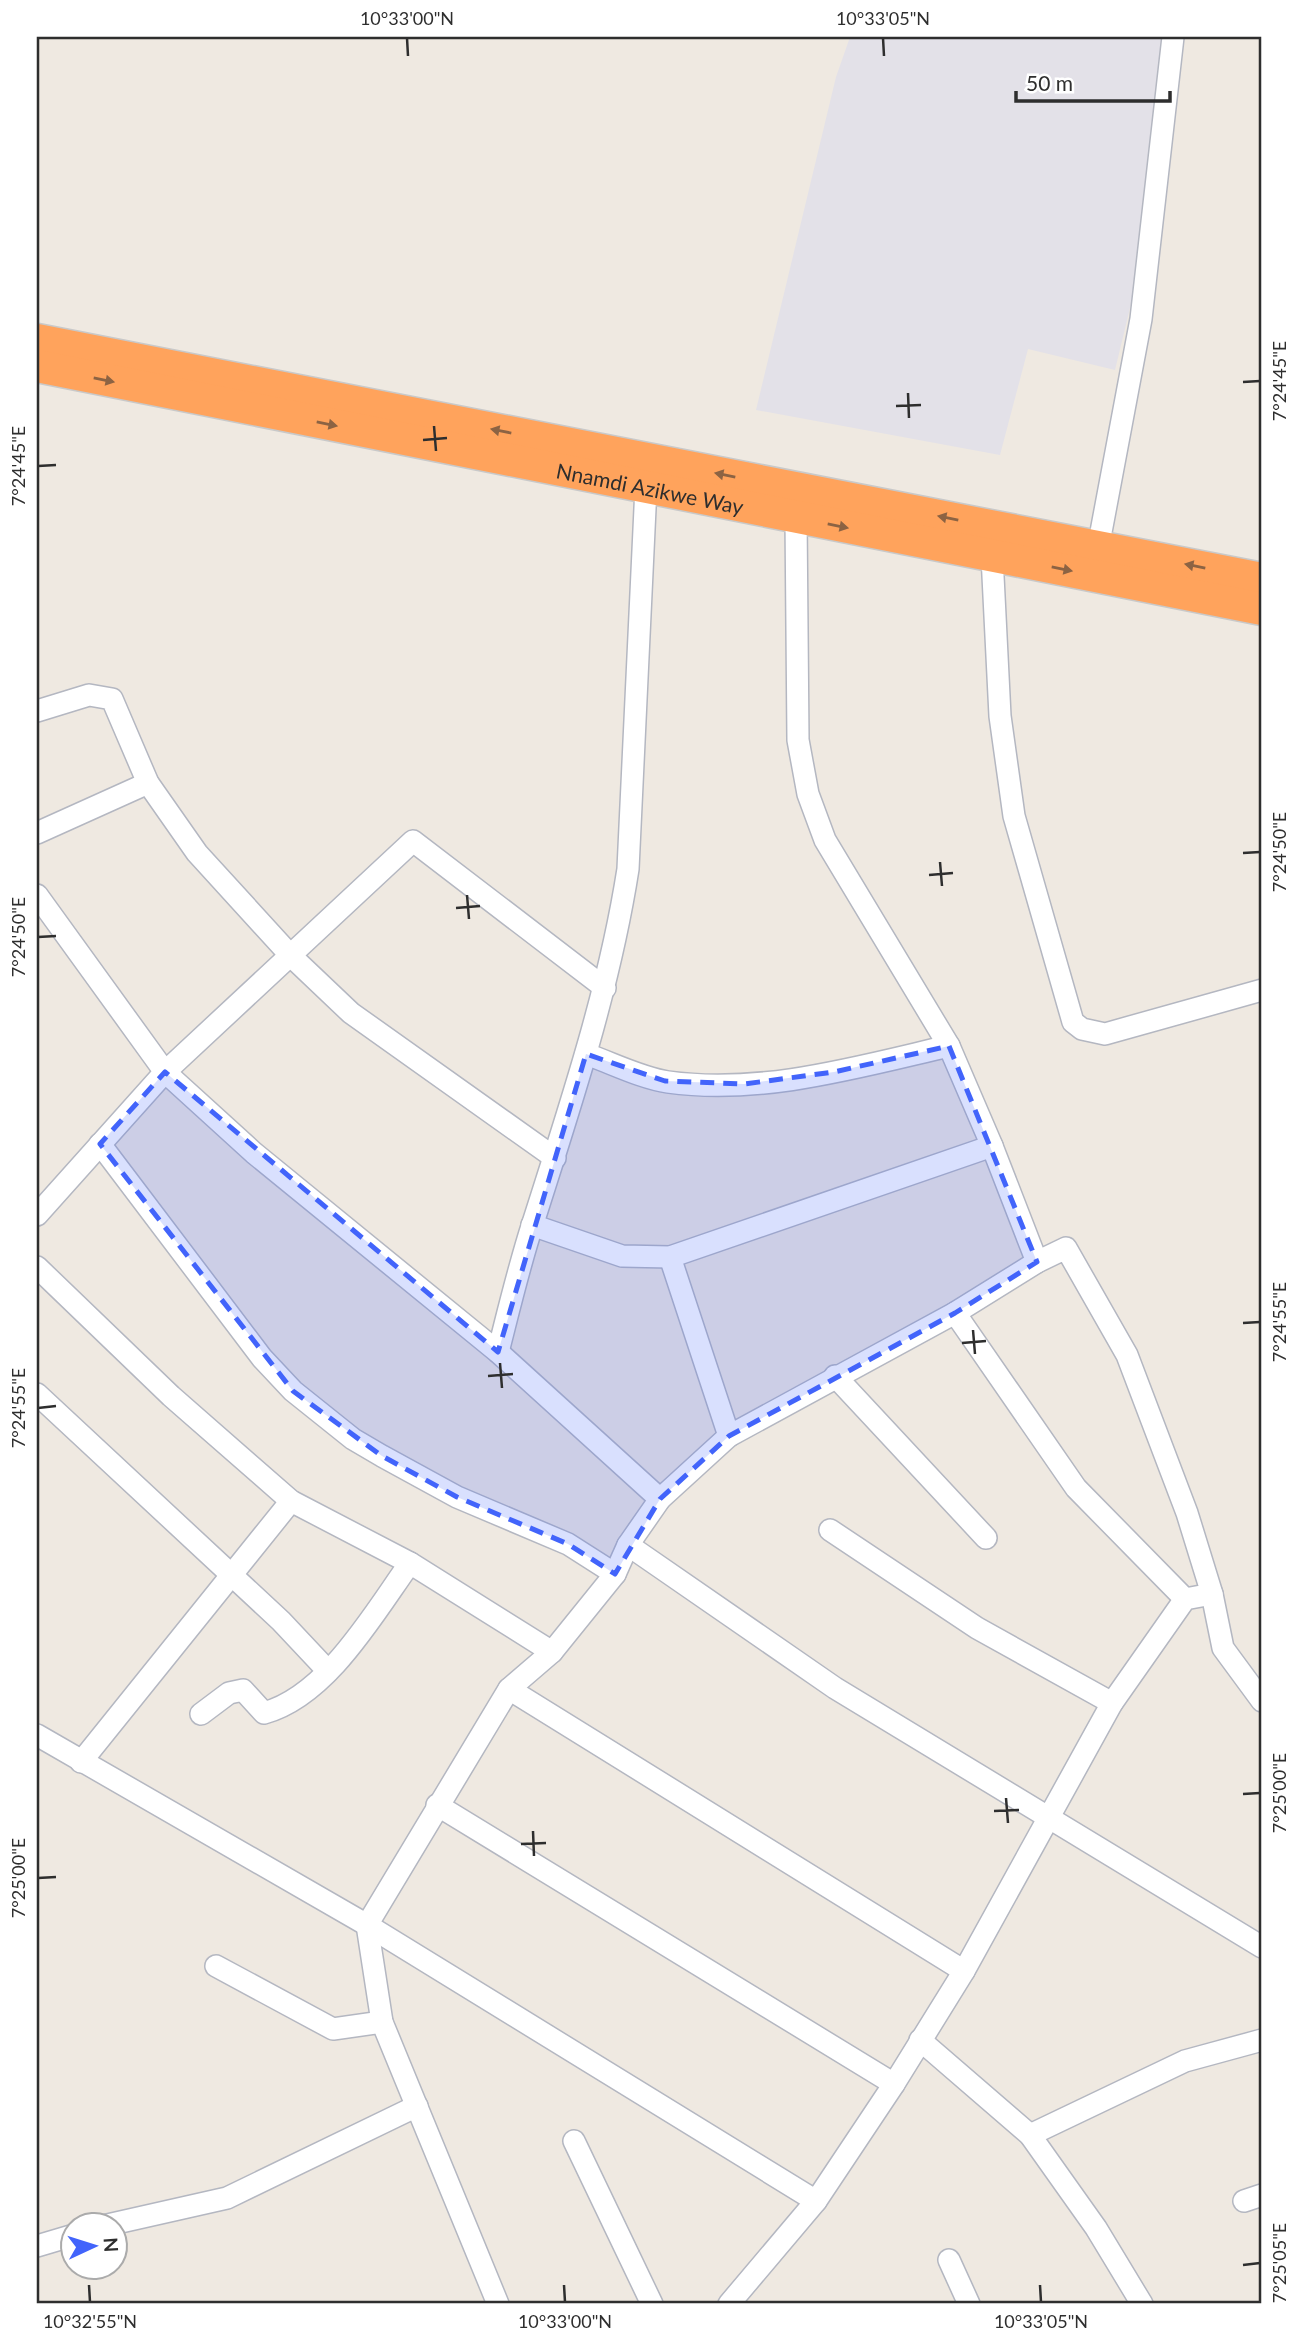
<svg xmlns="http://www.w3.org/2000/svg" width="1299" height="2341" font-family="Lato,sans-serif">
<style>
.industrial{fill:#e3e1e8}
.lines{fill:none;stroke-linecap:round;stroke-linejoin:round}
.minor-casing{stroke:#b4b7c1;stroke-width:24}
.highway-casing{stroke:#c9c9c9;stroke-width:35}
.minor{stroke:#fff;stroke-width:21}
.highway{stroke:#ffa35c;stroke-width:32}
.oneway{fill:#8c6343}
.marked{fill:#4264fb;fill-opacity:0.2;stroke:#4264fb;stroke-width:5;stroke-dasharray:14 9;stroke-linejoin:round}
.ticks{fill:none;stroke:#2e2e2e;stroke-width:2.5}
.labels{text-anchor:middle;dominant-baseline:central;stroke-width:5;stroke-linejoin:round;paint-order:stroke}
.street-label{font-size:21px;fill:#2e2e2e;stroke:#fff}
.neatline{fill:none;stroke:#2e2e2e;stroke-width:2.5}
.ticks-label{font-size:18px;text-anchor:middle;fill:#2e2e2e}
</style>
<rect width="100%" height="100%" fill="#efe9e1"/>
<path class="industrial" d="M 850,37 L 1163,37 L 1143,254 L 1115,370 L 1028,349 L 1000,455 L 756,410 L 836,77 Z"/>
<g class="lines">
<g class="minor-casing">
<g id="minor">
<path d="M 796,517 L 798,740 L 808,794 L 825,840 L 949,1046 L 992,1146 L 1037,1262"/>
<path d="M 994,546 L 992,556 L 1000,716 L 1014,816 L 1073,1022 L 1082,1029 L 1105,1034 L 1262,990"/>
<path d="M 1098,548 L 1141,319 L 1173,37"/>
<path d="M 37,711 L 89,695 L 112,699 L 148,783 L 197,853 L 291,956 L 351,1013 L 555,1158"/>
<path d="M 37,833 L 148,783"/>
<path d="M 37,895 L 165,1072 L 254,1153 L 498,1352 L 660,1499"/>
<path d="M 586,1054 C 612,1063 641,1078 668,1082 C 762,1095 858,1067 949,1046"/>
<path d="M 100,1144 L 262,1358 L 293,1391 L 353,1439 L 382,1456 L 457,1497 L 568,1544 L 615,1574"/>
<path d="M 37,1215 L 165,1072 L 413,841 L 605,988"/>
<path d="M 532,1225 L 622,1256 L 670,1257 L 992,1146"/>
<path d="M 670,1257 L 729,1436"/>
<path d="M 37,1267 L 171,1396 L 291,1501 L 410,1563 L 552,1652"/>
<path d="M 955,1313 L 1076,1488 L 1185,1599"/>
<path d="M 498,1352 C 509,1309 519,1266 533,1223 C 570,1106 609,991 628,869 L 646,487"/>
<path d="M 835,1376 L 986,1538"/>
<path d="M 37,1394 L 281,1621 L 328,1671"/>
<path d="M 830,1530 L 977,1628 L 1112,1703"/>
<path d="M 628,1545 L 835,1688 L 1262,1947"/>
<path d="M 509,1689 L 964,1971"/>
<path d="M 201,1714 L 229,1693 L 243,1690 L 264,1713 C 327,1696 374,1613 410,1563"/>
<path d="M 37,1735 L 367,1925 L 816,2201"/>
<path d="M 81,1762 L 291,1501"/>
<path d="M 437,1805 L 894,2084"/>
<path d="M 216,1966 L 333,2029 L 382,2022"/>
<path d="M 920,2040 L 1030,2135 L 1096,2228 L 1142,2304"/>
<path d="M 1030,2135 L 1185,2061 L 1262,2040"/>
<path d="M 574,2141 L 652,2304"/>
<path d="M 1244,2201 L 1262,2195"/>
<path d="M 103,2226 L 227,2198 L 417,2106"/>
<path d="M 37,2246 L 74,2235"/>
<path d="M 949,2260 L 969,2304"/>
<path d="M 498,2304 L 382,2022 L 367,1925 L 509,1689 L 552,1652 L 615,1574 L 628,1545 L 660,1499 L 729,1436 L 955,1313 L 1037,1262 L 1066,1248 L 1127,1355 L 1187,1513 L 1212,1594 L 1223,1648 L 1262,1701"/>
<path d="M 729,2304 L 816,2201 L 894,2084 L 964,1971 L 1112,1703 L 1185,1599 L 1212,1594"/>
</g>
</g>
<g class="highway-casing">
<g id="highway">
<path d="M 37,340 L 1262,579"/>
<path id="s1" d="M 37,366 L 1262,609"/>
</g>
</g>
<use href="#minor" class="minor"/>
<use href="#highway" class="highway"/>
</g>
<defs><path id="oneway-solid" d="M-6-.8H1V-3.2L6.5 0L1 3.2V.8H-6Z" transform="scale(1.75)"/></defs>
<g class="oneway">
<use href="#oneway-solid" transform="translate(104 380) rotate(11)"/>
<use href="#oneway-solid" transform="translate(327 424) rotate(11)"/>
<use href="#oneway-solid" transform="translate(501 431) rotate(-169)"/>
<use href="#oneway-solid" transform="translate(725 475) rotate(-169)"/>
<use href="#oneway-solid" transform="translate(948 518) rotate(-169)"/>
<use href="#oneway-solid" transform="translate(838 526) rotate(11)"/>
<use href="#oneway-solid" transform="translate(1195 566) rotate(-169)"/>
<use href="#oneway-solid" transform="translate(1062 569) rotate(11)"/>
</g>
<path class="marked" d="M 949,1046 L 1037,1262 L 955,1313 L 729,1436 L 660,1499 L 615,1574 L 568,1544 L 457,1497 L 382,1456 L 293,1391 L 100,1144 L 165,1072 L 498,1352 L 586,1054 L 665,1081 L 744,1084 L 834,1072 Z"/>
<path class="ticks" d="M 407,38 L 408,56M 883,38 L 884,56M 1243,382 L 1260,381M 908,393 L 909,418M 896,406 L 921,405M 434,426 L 436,451M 423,440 L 447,438M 38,466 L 56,465M 1243,853 L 1260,852M 940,862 L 942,886M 929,875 L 953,873M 467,895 L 469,919M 456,908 L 480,906M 38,937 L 56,936M 1243,1323 L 1260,1322M 973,1330 L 975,1354M 962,1343 L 986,1341M 500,1363 L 502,1388M 488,1376 L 513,1374M 38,1408 L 56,1406M 1243,1794 L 1260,1793M 1006,1798 L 1008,1823M 994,1811 L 1019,1810M 533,1831 L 534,1856M 521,1844 L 546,1843M 38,1878 L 56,1877M 1243,2265 L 1260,2263M 89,2285 L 90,2302M 564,2285 L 565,2302M 1040,2285 L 1041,2302"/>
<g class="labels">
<g class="street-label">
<text stroke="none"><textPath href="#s1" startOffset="625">Nnamdi Azikwe Way</textPath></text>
</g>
</g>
<rect width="1299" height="2341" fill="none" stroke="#ffffff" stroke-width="77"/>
<g transform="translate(94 2246) rotate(86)"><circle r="33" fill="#ffffff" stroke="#ababab" stroke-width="2"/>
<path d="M0-5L12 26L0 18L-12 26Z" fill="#4264fb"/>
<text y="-10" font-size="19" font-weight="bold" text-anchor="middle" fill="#2e2e2e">N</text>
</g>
<path d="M1016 91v10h154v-10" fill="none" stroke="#2e2e2e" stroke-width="3.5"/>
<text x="1026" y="91" font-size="21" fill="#2e2e2e" stroke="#ffffff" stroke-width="5" paint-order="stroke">50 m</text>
<rect x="38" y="38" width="1222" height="2264" class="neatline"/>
<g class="ticks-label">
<text x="407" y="25">10°33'00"N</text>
<text x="883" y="25">10°33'05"N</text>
<text transform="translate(1280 381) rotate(-90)" y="6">7°24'45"E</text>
<text transform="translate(19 466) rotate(-90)" y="6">7°24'45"E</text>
<text transform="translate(1280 852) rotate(-90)" y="6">7°24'50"E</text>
<text transform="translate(19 937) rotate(-90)" y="6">7°24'50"E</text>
<text transform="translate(1280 1322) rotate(-90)" y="6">7°24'55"E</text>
<text transform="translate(19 1408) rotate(-90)" y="6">7°24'55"E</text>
<text transform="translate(1280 1793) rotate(-90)" y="6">7°25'00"E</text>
<text transform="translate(19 1878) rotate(-90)" y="6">7°25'00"E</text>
<text transform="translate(1280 2263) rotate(-90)" y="6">7°25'05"E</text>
<text x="90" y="2328">10°32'55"N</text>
<text x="565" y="2328">10°33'00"N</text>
<text x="1041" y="2328">10°33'05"N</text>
</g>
</svg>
